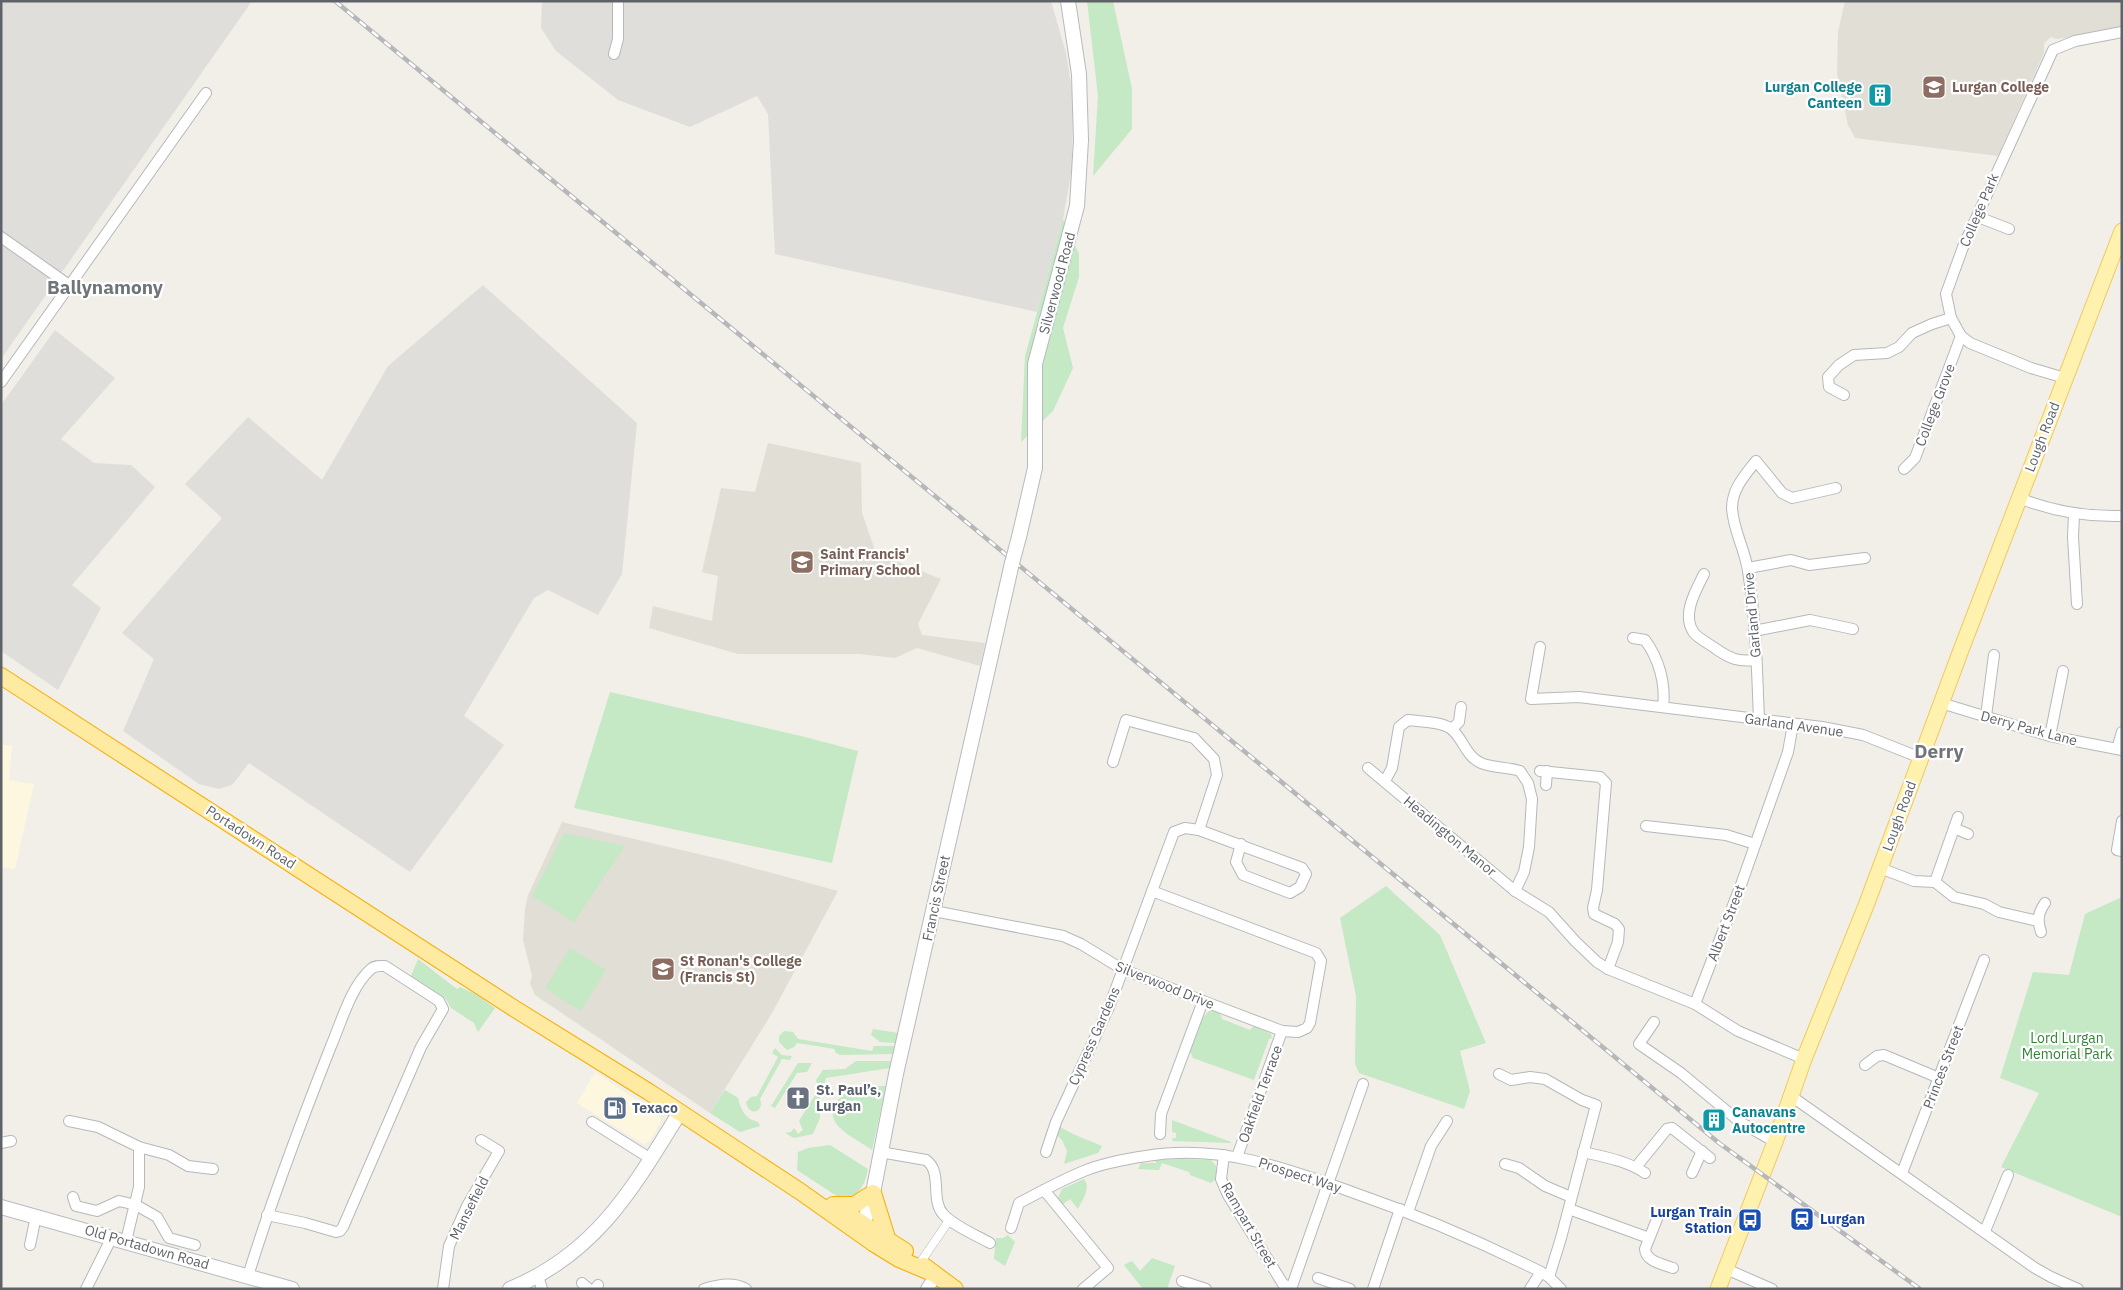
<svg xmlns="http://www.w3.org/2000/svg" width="2123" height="1290" font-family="'IBM Plex Sans',sans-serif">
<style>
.commercial{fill:#fef7e0}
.industrial{fill:#e0deda}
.education{fill:#e1ded6}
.green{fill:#c5e8c5}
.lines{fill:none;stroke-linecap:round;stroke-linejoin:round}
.pedestrian-casing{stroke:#b5b8bc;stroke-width:9}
.minor-casing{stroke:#b5b8bc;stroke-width:12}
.tertiary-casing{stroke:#b5b8bc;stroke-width:14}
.secondary-casing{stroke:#b6babf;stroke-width:16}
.primary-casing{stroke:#f2c960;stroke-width:17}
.trunk-casing{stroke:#f9ab00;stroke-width:18}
.pedestrian{stroke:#fff;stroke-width:8}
.minor{stroke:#fff;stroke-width:10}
.tertiary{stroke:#fff;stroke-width:12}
.secondary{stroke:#fff;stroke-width:14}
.primary{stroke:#fff2af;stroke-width:15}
.trunk{stroke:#feeaa1;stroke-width:16}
.rail-casing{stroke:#b6b7b8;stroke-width:4.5}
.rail{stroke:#fff;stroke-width:2.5;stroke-dasharray:8;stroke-linecap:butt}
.secondary-bridge-casing{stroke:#b6babf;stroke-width:16;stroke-linecap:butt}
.secondary-bridge{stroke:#fff;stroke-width:14}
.labels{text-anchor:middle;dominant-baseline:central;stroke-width:4.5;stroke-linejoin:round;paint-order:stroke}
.culture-label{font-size:14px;font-weight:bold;fill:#0d838f;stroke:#fff;text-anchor:end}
.education-label{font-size:14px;font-weight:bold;fill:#785e54;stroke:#fff;text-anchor:start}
.street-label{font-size:14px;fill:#5f6368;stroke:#fff}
.park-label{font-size:14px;fill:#348238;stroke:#fff}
.worship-label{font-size:14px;font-weight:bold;fill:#5b616d;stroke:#fff;text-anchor:start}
.service-label{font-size:14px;font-weight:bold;fill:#4e5e75;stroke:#fff;text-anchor:start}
.transit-label{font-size:14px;font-weight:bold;fill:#164399;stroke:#fff;text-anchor:end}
.district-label{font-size:19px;font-weight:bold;fill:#70757a;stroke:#fff}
</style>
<rect width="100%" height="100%" fill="#f1efe8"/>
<g class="commercial">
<path d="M 1,744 L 12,746 L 9,780 L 34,784 L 15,869 L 1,867 Z"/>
<path d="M 595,1072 L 658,1114 L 661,1121 L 650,1141 L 643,1144 L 577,1103 Z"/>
</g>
<g class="industrial">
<path d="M 1,1 L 252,1 L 1,359 Z"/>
<path d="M 542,1 L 1051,1 L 1066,53 L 1073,96 L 1072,168 L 1063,219 L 1037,312 L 775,254 L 768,114 L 757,96 L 690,127 L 618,100 L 556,51 L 541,28 Z"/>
<path d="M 483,285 L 637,423 L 622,574 L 598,615 L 548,590 L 534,598 L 464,716 L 504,745 L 410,872 L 249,763 L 232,785 L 219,789 L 199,784 L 123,731 L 154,659 L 122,633 L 222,518 L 185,484 L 248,417 L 322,480 L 388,366 Z"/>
<path d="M 55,330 L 115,378 L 61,439 L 94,463 L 131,465 L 155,487 L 72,585 L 101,608 L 58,690 L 1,651 L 1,405 Z"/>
</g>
<g class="education">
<path d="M 1845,1 L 2122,1 L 2122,30 L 2057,39 L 2051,37 L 2044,43 L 2044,53 L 1998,156 L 1855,138 L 1848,125 L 1837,74 L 1838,32 Z"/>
<path d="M 768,443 L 861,463 L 862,513 L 876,553 L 941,579 L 918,624 L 922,635 L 985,643 L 980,666 L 917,648 L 895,658 L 858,654 L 738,654 L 649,628 L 653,606 L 712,621 L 718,576 L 702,572 L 721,488 L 755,492 Z"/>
<path d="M 562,822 L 724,860 L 838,891 L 772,1013 L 710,1113 L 535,995 L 530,983 L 532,976 L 523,940 L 525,909 L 528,895 Z"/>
</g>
<g class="green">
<path d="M 1087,1 L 1113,1 L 1132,89 L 1132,129 L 1093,176 L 1098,96 Z"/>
<path d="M 1063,219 L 1079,254 L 1079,277 L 1063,328 L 1073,368 L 1053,411 L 1021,442 L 1025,356 Z"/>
<path d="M 610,692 L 805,737 L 858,751 L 832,863 L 574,808 Z"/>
<path d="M 564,833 L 625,846 L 574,922 L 532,896 Z"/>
<path d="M 1386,886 L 1440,935 L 1486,1043 L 1460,1051 L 1470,1091 L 1464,1109 L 1359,1073 L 1355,1064 L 1356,996 L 1340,918 Z"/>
<path d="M 2122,897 L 2122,1217 L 2001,1167 L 2039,1093 L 2000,1078 L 2033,972 L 2069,975 L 2085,914 Z"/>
<path d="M 570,948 L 606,970 L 581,1011 L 545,988 Z"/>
<path d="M 418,959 L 457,989 L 460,987 L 475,994 L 495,1008 L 478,1032 L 474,1023 L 451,1008 L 446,999 L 411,976 Z"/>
<path d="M 1210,1010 L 1220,1013 L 1222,1019 L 1250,1030 L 1254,1026 L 1271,1034 L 1272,1038 L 1269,1039 L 1254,1080 L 1193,1058 L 1190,1051 L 1204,1016 Z"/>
<path d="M 873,1029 L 898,1033 L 895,1043 L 880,1042 L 871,1035 Z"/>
<path d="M 784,1031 L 793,1032 L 798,1039 L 872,1051 L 874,1046 L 895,1046 L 893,1054 L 840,1055 L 835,1052 L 835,1049 L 797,1043 L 794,1047 L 787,1050 L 779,1042 L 779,1036 Z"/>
<path d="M 775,1048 L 782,1055 L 792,1056 L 790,1060 L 782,1059 L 760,1099 C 765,1113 748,1117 746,1102 L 751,1097 L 757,1096 L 778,1057 L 772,1053 Z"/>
<path d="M 856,1061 L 891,1061 L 890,1068 L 826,1078 L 820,1098 L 820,1118 L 813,1134 L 794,1138 L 785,1133 L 791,1132 L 794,1128 L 798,1134 L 803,1130 L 799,1121 L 819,1089 L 816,1080 L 823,1070 L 845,1069 Z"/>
<path d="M 798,1063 L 812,1063 L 807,1072 L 797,1073 L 775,1108 L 771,1106 Z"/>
<path d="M 859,1086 L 886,1086 L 872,1150 C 862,1143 848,1136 839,1127 C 822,1108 842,1093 859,1086 Z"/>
<path d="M 725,1090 L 738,1098 C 741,1110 745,1119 758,1122 L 760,1126 L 740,1132 L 710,1113 Z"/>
<path d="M 1172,1120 L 1231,1142 L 1231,1143 L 1173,1141 L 1172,1138 L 1176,1138 L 1176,1133 L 1172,1132 Z"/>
<path d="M 1060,1127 L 1073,1134 L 1102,1146 L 1098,1153 L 1064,1164 L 1067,1151 L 1062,1140 L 1057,1135 L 1057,1131 Z"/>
<path d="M 830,1145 L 868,1169 C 865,1185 859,1196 843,1200 L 797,1170 L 798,1152 L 808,1148 Z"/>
<path d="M 1183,1159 L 1211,1160 L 1216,1166 L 1216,1179 L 1211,1183 L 1190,1175 L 1189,1172 L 1162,1163 L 1159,1170 L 1138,1169 L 1141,1163 L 1156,1163 L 1156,1160 Z"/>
<path d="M 1084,1179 C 1091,1188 1083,1199 1078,1209 L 1070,1199 L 1062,1205 L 1058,1198 L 1062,1189 Z"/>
<path d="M 1008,1235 L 1015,1242 L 1005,1266 L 994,1259 L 996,1238 L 1003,1238 Z"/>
<path d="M 1152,1258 L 1175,1266 L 1167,1289 L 1143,1289 L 1124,1265 L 1132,1261 L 1140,1271 Z"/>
</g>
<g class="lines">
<g class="pedestrian-casing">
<path id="pedestrian" d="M 920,1263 L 950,1219"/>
</g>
<g class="minor-casing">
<g id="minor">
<path d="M 614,54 L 618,39 L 618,1"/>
<path d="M 1978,217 L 2009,229"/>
<path d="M 1,237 L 69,285"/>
<path d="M 2065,378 L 2031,368 L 1970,343 L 1961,336 L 1951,318 L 1946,294 L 1963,247 L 2053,50 L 2075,41 L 2122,32"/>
<path d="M 1,382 L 206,93"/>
<path d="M 1844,395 L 1829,387 L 1828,377 L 1839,365 L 1854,355 L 1887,353 L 1899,347 L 1912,333 L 1932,324 L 1951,318"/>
<path d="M 1904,469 L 1915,458 L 1961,336"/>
<path d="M 2019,498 C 2052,511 2086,517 2122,516"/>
<path d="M 2074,514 L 2073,537 L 2077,604"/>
<path d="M 1748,568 L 1791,560 L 1809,565 L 1865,558"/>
<path d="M 1704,574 C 1696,590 1681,615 1694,633 C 1699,639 1710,644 1716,649 C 1731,659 1738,662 1756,660"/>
<path d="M 1754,631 L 1810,620 L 1853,629"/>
<path d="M 1633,638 L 1645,640 C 1659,659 1666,684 1663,707"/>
<path d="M 1540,647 L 1531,699 L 1579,697 L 1822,727 L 1863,735 L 1921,758"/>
<path d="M 1941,703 L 2050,736 L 2122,750"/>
<path d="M 1986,716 L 1994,655"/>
<path d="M 1759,720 C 1757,670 1756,620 1748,571 C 1745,549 1733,530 1732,508 C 1732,489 1745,475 1756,461 L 1782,493 L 1792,498 L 1836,488"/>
<path d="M 1452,729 L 1459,722 L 1461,707"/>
<path d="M 2050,736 L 2063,671"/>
<path d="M 2117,749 L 2122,732"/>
<path d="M 1113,762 L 1126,720 L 1194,738 L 1214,759 L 1217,775 L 1199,830"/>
<path d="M 1368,768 L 1515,891 L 1549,912 L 1575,941 L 1597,962 L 1608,969 L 1695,1004 L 1738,1031 L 1804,1059"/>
<path d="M 1540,771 L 1600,777 L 1606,783 L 1597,890 L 1593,908 L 1594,914 L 1615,924 L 1619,929 L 1618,942 L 1608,969"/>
<path d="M 1385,781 L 1392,768 L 1399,727 L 1408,720 C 1421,722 1439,721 1450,728 C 1463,737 1465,756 1481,763 C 1493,768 1508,767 1520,771 L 1528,783 L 1532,799 L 1529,847 L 1524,872 L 1515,891"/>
<path d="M 1546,785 L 1547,771"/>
<path d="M 2122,821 L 2117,850 L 2122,851"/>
<path d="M 1646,826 L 1726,835 L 1755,844"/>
<path d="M 1954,828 L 1968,834"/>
<path d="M 1880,868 L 1914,881 L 1935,882 L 1954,897 L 1984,904 L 1999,912 L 2038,921"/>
<path d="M 1935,882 L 1958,817"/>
<path d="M 934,911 L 1063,936 L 1081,944 L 1122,969 L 1203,1001 L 1282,1031 L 1298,1032 L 1307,1028 L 1310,1023 L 1321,961 L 1316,953 L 1152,891"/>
<path d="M 2041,932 C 2037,920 2038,913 2045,903"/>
<path d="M 1695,1004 L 1742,882 L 1788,752 L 1793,724"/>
<path d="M 1654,1022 L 1639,1044 L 1681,1073 L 1740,1122 L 1775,1142"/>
<path d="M 1865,1065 L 1877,1056 L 1884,1055 L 1939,1078"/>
<path d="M 1499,1074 L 1511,1080 L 1530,1077 L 1545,1079 L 1582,1100 L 1596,1105 L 1561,1238 L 1549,1277"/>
<path d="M 1791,1096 L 2035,1268 L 2051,1277 L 2078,1289"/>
<path d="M 69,1121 L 98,1127 L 139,1147 L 169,1155 L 188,1166 L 213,1169"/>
<path d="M 592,1122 L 651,1159"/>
<path d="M 1160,1134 L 1161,1114 L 1203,1001"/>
<path d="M 1,1143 L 11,1141"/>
<path d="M 880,1152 L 926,1160 C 943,1172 930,1199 943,1214 C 955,1227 976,1235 990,1243"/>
<path d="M 1046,1152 L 1056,1122 L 1109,1007 L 1174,832 L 1185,828 L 1199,830 L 1302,868 L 1306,874 L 1300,887 L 1290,893 L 1243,875 L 1236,862 L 1241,844"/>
<path d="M 1583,1152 C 1605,1157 1627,1161 1645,1173"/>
<path d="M 1224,1155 L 1221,1179 L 1228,1195 L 1283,1284 L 1291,1288"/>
<path d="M 1237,1157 L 1282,1031"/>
<path d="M 1505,1164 L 1519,1168 L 1545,1186 L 1571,1197"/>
<path d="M 1636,1167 L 1667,1129 L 1672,1128 L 1710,1158"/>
<path d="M 1692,1173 L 1702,1151"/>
<path d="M 1902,1173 L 1984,960"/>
<path d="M 1044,1190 L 1108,1268 L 1083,1289"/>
<path d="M 73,1197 L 76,1206 L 97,1211 L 119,1201 L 136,1205 L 157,1217 L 169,1238 L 195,1245"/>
<path d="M 1569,1209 L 1649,1238"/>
<path d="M 1408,1212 L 1431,1146 L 1447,1121"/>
<path d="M 1657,1219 L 1645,1249 C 1646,1262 1663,1264 1673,1268"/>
<path d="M 1011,1228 L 1019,1203 C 1040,1192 1062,1180 1084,1171 C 1103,1163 1126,1159 1146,1156 C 1218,1144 1283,1167 1349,1191 C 1415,1214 1479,1241 1541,1272 L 1549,1277 L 1561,1289"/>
<path d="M 1985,1231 L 2008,1175"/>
<path d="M 126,1241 L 139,1187 L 139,1147"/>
<path d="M 30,1245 L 36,1216"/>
<path d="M 1726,1269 L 1772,1289"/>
<path d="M 248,1276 C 272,1198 301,1122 331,1046 C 341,1023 351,986 371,969 C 375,965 380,966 385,966 L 439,1001 L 443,1009 L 421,1047 L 343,1227 L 340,1231 L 336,1232 L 305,1223 L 267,1215"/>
<path d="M 538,1276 L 542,1289"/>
<path d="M 1318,1278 L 1350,1289"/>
<path d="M 1182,1281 L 1206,1289"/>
<path d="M 582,1283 L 589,1289"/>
<path d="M 86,1289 L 112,1237"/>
<path d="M 443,1289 L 449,1246 L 467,1206 L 499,1151 L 481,1140"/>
<path d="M 595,1289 L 598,1285"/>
<path d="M 704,1289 C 718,1285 733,1281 746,1289"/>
<path d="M 1291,1289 L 1363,1084"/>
<path d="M 1373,1289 L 1400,1209"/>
<path d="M 1530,1289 L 1541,1272"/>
</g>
</g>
<g class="tertiary-casing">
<path id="tertiary" d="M 927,1289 L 936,1275"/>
</g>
<g class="secondary-casing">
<g id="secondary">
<path d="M 1019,537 L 1035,468 L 1035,364 L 1077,206 L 1081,140 L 1079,74 L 1068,1"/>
<path d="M 1,1207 L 292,1289"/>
<path d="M 859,1231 L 864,1223 L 873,1193 L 896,1074 L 1012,563"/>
<path d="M 510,1289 C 597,1253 633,1188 680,1112"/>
</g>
</g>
<g class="primary-casing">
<path id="primary" d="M 1718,1289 L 1775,1142 L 1804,1059 L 1867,903 L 1961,650 L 2122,231"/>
</g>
<g class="trunk-casing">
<g id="trunk">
<path d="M 1,676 L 515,1009 L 649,1092 L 801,1192 L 873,1243 L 899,1259 L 932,1273"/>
<path d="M 833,1205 L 854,1205 L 873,1193 L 887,1238"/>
<path d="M 844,1212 L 905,1251"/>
<path d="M 924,1266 L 955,1289"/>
</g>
</g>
<use href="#pedestrian" class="pedestrian"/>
<use href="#minor" class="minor"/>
<use href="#tertiary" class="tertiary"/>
<use href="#secondary" class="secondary"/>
<use href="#primary" class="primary"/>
<use href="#trunk" class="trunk"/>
<g class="rail-casing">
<path id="rail" d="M 335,1 L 1719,1143 L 1920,1289"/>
</g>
<use href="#rail" class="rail"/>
<g class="secondary-bridge-casing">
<path id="secondary-bridge" d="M 1012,563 L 1019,537"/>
</g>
<use href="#secondary-bridge" class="secondary-bridge"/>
</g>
<defs>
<g id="school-square" transform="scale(1.25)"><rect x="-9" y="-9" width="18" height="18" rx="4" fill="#8d6e63" stroke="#fff"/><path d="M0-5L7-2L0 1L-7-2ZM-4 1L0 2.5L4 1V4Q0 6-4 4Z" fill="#fff"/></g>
<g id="building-square" transform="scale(1.25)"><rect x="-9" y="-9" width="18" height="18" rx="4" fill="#0f9aa8" stroke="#fff"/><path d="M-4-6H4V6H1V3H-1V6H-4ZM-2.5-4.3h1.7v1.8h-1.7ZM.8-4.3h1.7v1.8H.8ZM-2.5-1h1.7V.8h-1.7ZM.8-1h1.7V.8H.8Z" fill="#fff"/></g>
<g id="church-square" transform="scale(1.25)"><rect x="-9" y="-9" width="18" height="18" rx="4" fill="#6b7280" stroke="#fff"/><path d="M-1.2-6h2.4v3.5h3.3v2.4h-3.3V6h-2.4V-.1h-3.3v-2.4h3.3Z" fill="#fff"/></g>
<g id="fuel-square" transform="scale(1.25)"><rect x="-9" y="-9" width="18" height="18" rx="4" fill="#5c6f8a" stroke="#fff"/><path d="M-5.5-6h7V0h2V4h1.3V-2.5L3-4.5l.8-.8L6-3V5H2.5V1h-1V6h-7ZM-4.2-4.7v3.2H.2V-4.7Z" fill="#fff"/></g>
<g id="station-square" transform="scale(1.25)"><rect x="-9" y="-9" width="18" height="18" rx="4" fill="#1a4fb4" stroke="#fff"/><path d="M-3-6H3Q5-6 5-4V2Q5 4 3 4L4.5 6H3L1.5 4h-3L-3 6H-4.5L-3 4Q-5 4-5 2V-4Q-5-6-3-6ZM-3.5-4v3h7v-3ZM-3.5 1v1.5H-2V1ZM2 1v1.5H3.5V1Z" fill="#fff"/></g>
<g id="bus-square" transform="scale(1.25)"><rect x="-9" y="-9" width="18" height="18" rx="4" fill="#1a4fb4" stroke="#fff"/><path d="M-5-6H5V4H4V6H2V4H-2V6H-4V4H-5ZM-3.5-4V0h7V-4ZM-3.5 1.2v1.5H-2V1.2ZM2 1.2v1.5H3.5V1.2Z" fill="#fff"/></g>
</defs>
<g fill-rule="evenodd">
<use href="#school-square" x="1934" y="87"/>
<use href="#building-square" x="1880" y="95"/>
<use href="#school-square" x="802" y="562"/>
<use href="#school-square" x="663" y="969"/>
<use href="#church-square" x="798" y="1098"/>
<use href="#fuel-square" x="615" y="1108"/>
<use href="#building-square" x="1714" y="1120"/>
<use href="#station-square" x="1802" y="1219"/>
<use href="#bus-square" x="1750" y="1220"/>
</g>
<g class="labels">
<g class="culture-label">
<text x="1862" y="87">Lurgan College<tspan x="1862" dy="16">Canteen</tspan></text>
<text x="1732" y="1112" text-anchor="start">Canavans<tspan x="1732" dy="16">Autocentre</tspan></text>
</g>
<g class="education-label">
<text x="1952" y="87">Lurgan College</text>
<text x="820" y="554">Saint Francis'<tspan x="820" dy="16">Primary School</tspan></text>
<text x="680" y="961">St Ronan's College<tspan x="680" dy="16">(Francis St)</tspan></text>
</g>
<g class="street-label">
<text transform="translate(1979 210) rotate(-67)">College Park</text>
<text transform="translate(1057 283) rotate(-75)">Silverwood Road</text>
<text transform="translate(1935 405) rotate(-69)">College Grove</text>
<text transform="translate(2042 437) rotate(-69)">Lough Road</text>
<text transform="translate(1752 615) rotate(-95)">Garland Drive</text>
<text transform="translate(1794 725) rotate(8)">Garland Avenue</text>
<text transform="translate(2029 728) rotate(15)">Derry Park Lane</text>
<text transform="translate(1899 816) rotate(-70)">Lough Road</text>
<text transform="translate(1450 836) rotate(40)">Headington Manor</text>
<text transform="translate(251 837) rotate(33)">Portadown Road</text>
<text transform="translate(936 898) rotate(-78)">Francis Street</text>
<text transform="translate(1726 923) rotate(-69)">Albert Street</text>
<text transform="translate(1165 985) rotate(22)">Silverwood Drive</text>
<text transform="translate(1094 1036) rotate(-66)">Cypress Gardens</text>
<text transform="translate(1943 1067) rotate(-69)">Princes Street</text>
<text transform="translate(1260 1094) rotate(-70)">Oakfield Terrace</text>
<text transform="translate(1300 1175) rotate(18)">Prospect Way</text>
<text transform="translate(469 1208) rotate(-63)">Mansefield</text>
<text transform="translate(1249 1225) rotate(60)">Rampart Street</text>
<text transform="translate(147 1247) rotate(16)">Old Portadown Road</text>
</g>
<g class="park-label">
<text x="2067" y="1038">Lord Lurgan<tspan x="2067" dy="16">Memorial Park</tspan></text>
</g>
<g class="worship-label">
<text x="816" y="1090">St. Paul’s,<tspan x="816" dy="16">Lurgan</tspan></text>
</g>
<g class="service-label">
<text x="632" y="1108">Texaco</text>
</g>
<g class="transit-label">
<text x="1732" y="1212">Lurgan Train<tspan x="1732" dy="16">Station</tspan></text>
<text x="1820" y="1219" text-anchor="start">Lurgan</text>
</g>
<g class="district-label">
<text x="105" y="287">Ballynamony</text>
<text x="1939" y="751">Derry</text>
</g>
</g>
<rect width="2123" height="1290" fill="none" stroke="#5f6368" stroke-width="5"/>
</svg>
